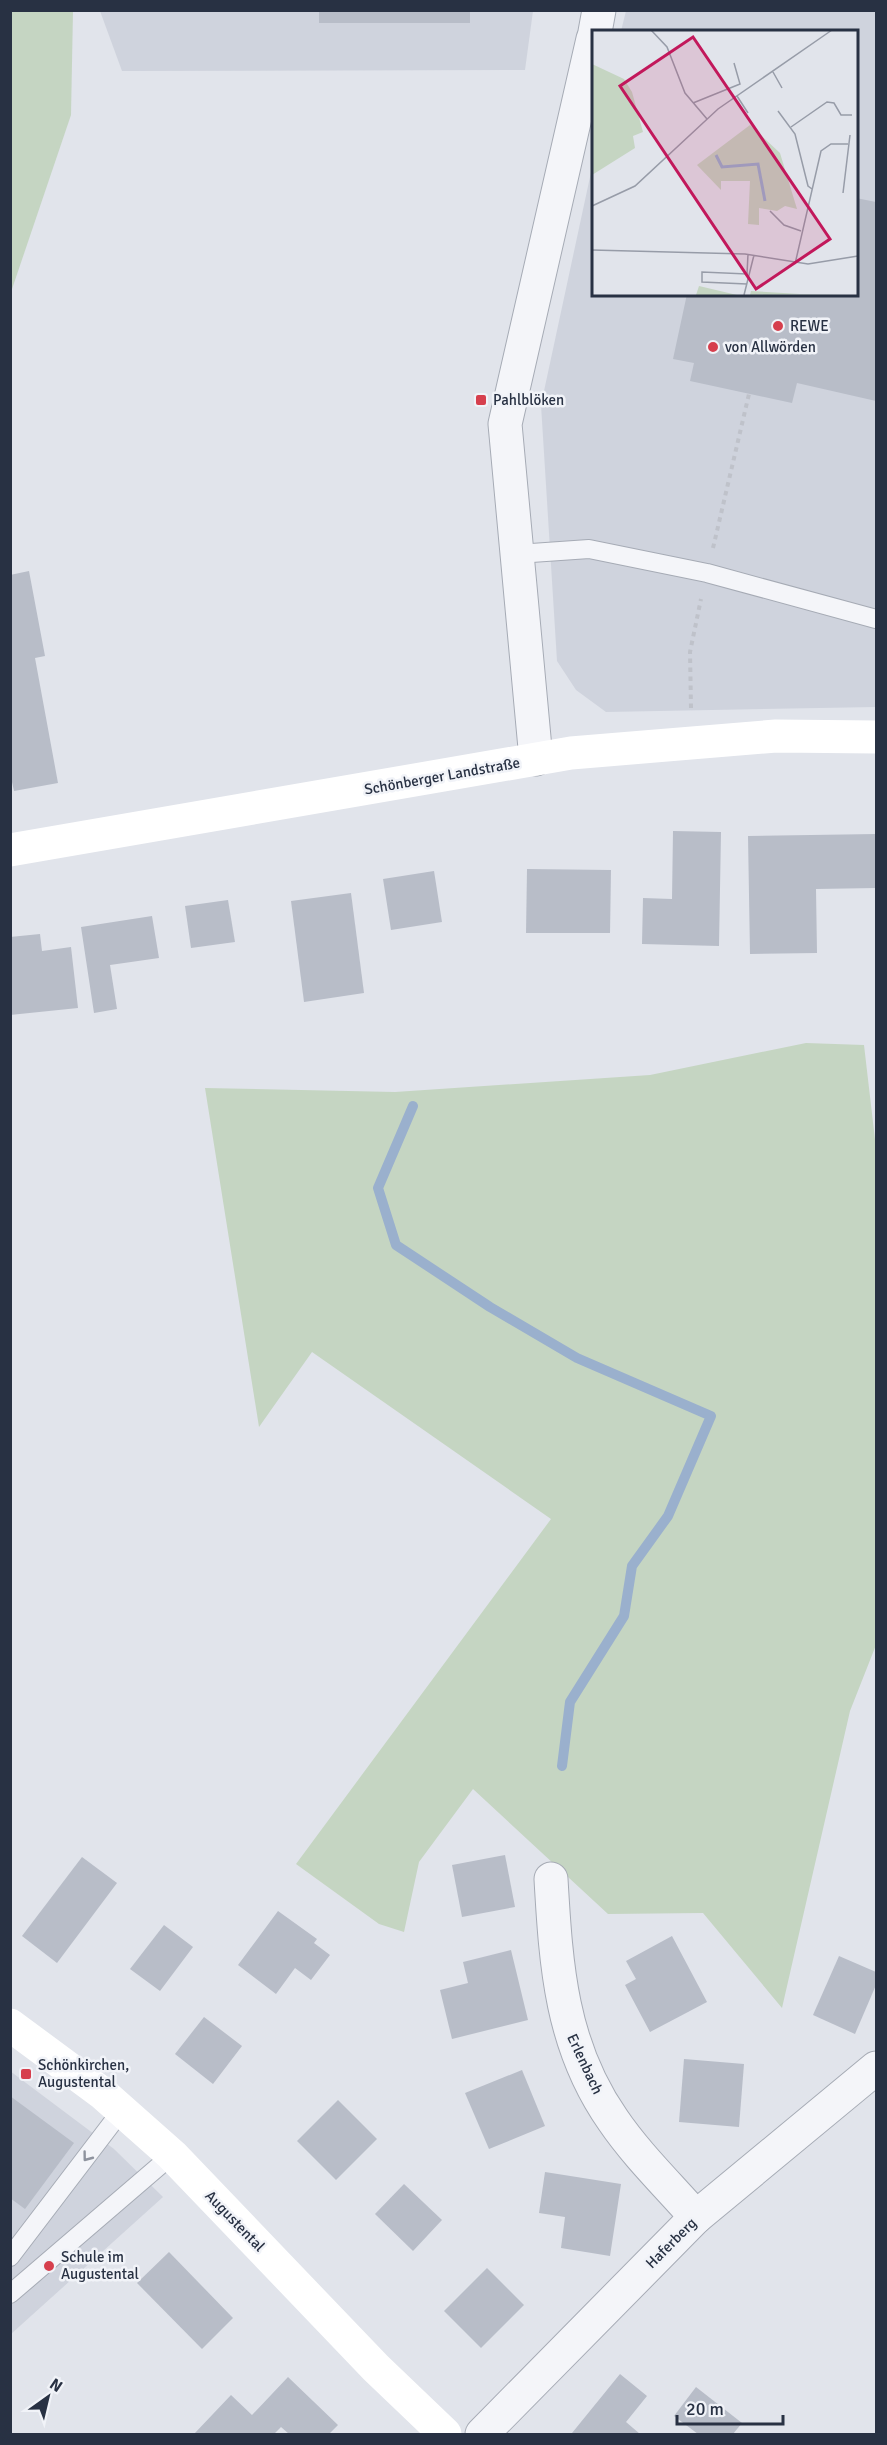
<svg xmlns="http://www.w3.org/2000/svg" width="887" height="2445" font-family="Signika,sans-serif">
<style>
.built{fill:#cfd3dd}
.green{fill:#c5d5c2}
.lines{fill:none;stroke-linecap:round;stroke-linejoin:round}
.stream{stroke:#9ab0cd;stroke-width:10}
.building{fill:#b8bdc8}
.lane-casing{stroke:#a6abb5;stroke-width:20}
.street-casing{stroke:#a6abb5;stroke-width:35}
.path{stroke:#bfc2ca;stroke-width:4;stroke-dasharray:4.5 4.5;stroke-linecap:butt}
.lane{stroke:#f4f5f9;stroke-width:18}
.street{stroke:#f4f5f9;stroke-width:33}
.secondary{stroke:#fff;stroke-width:33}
.oneway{stroke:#8e939e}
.poi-dot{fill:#d63f4d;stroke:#f1f3f8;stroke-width:2}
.labels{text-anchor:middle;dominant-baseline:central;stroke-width:5;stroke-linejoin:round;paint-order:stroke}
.poi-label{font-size:15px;fill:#283143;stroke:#f1f3f8;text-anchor:start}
.street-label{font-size:15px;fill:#283143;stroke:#f1f3f8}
.inset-river{fill:none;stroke:#9ab0cd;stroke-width:3}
.inset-road{fill:none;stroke:#979ca8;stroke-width:1.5}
.view{fill:#c2185b;fill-opacity:0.15;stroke:#c2185b;stroke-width:3}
.inset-edge{fill:none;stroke:#283143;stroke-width:3}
</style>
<rect width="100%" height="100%" fill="#e1e4eb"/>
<g class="built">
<path d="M 100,11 L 533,11 L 525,70 L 122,71 Z"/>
<path d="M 626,11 L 876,11 L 876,707 L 606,712 L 576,690 L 557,661 L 541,405 L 593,163 L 593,294 L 856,294 L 856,32 L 621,31 Z"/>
<path d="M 10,2071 L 114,2149 L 163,2197 L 11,2334 Z"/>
</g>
<g class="green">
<path d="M 11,10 L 73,11 L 71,115 L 11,292 Z"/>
<path d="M 806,1043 L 864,1045 L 876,1148 L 876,1645 L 850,1711 L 782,2008 L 703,1913 L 608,1914 L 473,1789 L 419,1862 L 404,1932 L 379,1924 L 296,1864 L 551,1519 L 312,1352 L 259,1427 L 205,1088 L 395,1092 L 650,1075 Z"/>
</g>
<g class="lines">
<path class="stream" d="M 413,1106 L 378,1188 L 396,1245 L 490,1307 L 577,1358 L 711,1416 L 668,1516 L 632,1566 L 624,1616 L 570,1702 L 562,1766"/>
</g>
<g class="building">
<rect x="319" y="10" width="151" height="13"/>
<path d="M 856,198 L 876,202 L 876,401 L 797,383 L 792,403 L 690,381 L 694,363 L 673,359 L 687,294 L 856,294 Z"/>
<path d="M 29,571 L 45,656 L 35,658 L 58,783 L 14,791 L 10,773 L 10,575 Z"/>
<path d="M 673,831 L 721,832 L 719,946 L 642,944 L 643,898 L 672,899 Z"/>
<path d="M 876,834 L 876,888 L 816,889 L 817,953 L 750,954 L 748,836 Z"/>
<path d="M 527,869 L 611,870 L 610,933 L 526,933 Z"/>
<path d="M 434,871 L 442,922 L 391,930 L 383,879 Z"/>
<path d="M 351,893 L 364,993 L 304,1002 L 291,901 Z"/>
<path d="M 228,900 L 235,942 L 191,948 L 185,906 Z"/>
<path d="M 152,916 L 159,958 L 110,965 L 117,1009 L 94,1013 L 81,927 Z"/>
<path d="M 40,934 L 42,951 L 71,947 L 78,1008 L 10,1015 L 10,937 Z"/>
<path d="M 505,1855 L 515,1907 L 462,1917 L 452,1865 Z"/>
<path d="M 82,1857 L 117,1883 L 57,1963 L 22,1936 Z"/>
<path d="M 278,1911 L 317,1939 L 314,1943 L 330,1955 L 311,1980 L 295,1968 L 276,1994 L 238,1965 Z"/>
<path d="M 164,1925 L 193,1947 L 160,1991 L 130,1969 Z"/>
<path d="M 672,1936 L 707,2002 L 650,2032 L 625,1985 L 636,1979 L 626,1961 Z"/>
<path d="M 511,1950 L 528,2020 L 452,2039 L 440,1990 L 468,1983 L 463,1962 Z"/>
<path d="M 839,1956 L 876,1972 L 876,1985 L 855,2034 L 813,2015 Z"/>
<path d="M 204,2017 L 242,2046 L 213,2084 L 175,2054 Z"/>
<path d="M 684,2059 L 744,2064 L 739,2127 L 679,2122 Z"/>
<path d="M 522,2070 L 545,2126 L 489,2149 L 465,2093 Z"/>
<path d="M 10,2096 L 74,2143 L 25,2209 L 10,2198 Z"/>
<path d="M 338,2100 L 377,2139 L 336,2180 L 297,2141 Z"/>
<path d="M 545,2172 L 621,2184 L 610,2256 L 561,2248 L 565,2217 L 539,2213 Z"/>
<path d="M 404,2184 L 442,2220 L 413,2251 L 375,2214 Z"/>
<path d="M 169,2252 L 233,2318 L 202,2349 L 137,2283 Z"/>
<path d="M 487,2268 L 524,2305 L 481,2348 L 444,2311 Z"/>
<path d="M 620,2374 L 647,2396 L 626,2422 L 640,2434 L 574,2434 L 572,2433 Z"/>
<path d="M 288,2377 L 338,2425 L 329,2434 L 289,2434 L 281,2427 L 274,2434 L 194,2434 L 231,2395 L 252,2415 Z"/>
<path d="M 696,2387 L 742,2423 L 733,2434 L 698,2434 L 674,2416 Z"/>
</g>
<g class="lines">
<g class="lane-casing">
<g id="lane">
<path d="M 517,554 L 589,549 L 707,573 L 876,619"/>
<path d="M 10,2257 L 122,2110"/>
<path d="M 10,2294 L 172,2155"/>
</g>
</g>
<g class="street-casing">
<g id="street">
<path d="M 595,32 L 599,10"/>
<path d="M 536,759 L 505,424 L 593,39"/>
<path d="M 551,1879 C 556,1966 561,2046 613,2120 C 636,2154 668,2185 696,2217"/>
<path d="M 482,2434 L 696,2217 L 876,2068"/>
</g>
</g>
<g class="path">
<path d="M 713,548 L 749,394"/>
<path d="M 691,708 L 690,652 L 701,599"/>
</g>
<use href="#lane" class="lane"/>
<use href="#street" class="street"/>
<g class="secondary">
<path d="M 10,850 L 571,753 L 776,736 L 876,737"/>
<path d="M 10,2025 L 102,2093 L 172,2155 L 376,2368 L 445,2434"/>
</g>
</g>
<defs><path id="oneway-chevron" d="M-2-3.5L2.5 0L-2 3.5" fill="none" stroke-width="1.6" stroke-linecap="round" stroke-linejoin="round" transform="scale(1.5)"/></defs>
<use class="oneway" href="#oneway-chevron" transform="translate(87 2157) rotate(127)"/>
<g class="poi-dot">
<circle cx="778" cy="326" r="6"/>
<circle cx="713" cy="347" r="6"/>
<rect x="475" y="394" width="12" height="12" rx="3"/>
<rect x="20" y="2068" width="12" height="12" rx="3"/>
<circle cx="49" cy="2266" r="6"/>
</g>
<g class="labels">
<g class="poi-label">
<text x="790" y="326">REWE</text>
<text x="725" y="347">von Allwörden</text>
<text x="493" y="400">Pahlblöken</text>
<text x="38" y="2065">Schönkirchen,<tspan x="38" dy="17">Augustental</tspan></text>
<text x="61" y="2257">Schule im<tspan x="61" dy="17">Augustental</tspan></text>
</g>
<g class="street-label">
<text transform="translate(442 776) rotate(-10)">Schönberger Landstraße</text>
<text transform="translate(585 2064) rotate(65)">Erlenbach</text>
<text transform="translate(235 2221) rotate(46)">Augustental</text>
<text transform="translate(671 2243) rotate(-45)">Haferberg</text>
</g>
</g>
<g transform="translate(592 30)">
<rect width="266" height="266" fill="#e1e4eb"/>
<path d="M 0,34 L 32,49 L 40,62 L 51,102 L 41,106 L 43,118 L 0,145 ZM 158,95 L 188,123 L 205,179 L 193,176 L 185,181 L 167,178 L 167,195 L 156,194 L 158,151 L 129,151 L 129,160 L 105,135 ZM 107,256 L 145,265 L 104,265 ZM 159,261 L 208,264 L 254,264 L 158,265 Z" fill="#c5d5c2"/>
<path class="inset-river" d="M 124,125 L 130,137 L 166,134 L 173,171"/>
<path class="inset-road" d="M 59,0 L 75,17 L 93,63 L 115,89M 181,42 L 190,58M 145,66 L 156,83M 101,73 L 148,54 L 142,33M 186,81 L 203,104 L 216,156 L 220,159M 199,97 L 235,72 L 242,73 L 249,85 L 260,85M 251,163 L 258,105M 0,176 L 43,156 L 126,79 L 240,0M 178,181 L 192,195 L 209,201M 0,220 L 153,224 L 216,234 L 266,226M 203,234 L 229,121 L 239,114 L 256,114M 155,254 L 110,252 L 110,242 L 155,244 L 156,224M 152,265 L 162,225"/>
<path class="view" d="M 101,7 L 238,209 L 164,259 L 28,56 Z"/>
<rect width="266" height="266" class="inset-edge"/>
</g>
<rect width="887" height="2445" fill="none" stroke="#283143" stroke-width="24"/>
<g transform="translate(48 2397) rotate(34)" stroke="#f1f3f8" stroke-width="4.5" paint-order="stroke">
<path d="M0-4.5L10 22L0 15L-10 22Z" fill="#283143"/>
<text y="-9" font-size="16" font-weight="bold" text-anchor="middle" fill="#283143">N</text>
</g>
<path d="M677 2415v9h106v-9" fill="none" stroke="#283143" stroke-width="3"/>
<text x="686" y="2415" font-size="18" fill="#283143" stroke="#f1f3f8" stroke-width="4.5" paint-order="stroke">20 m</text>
</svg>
